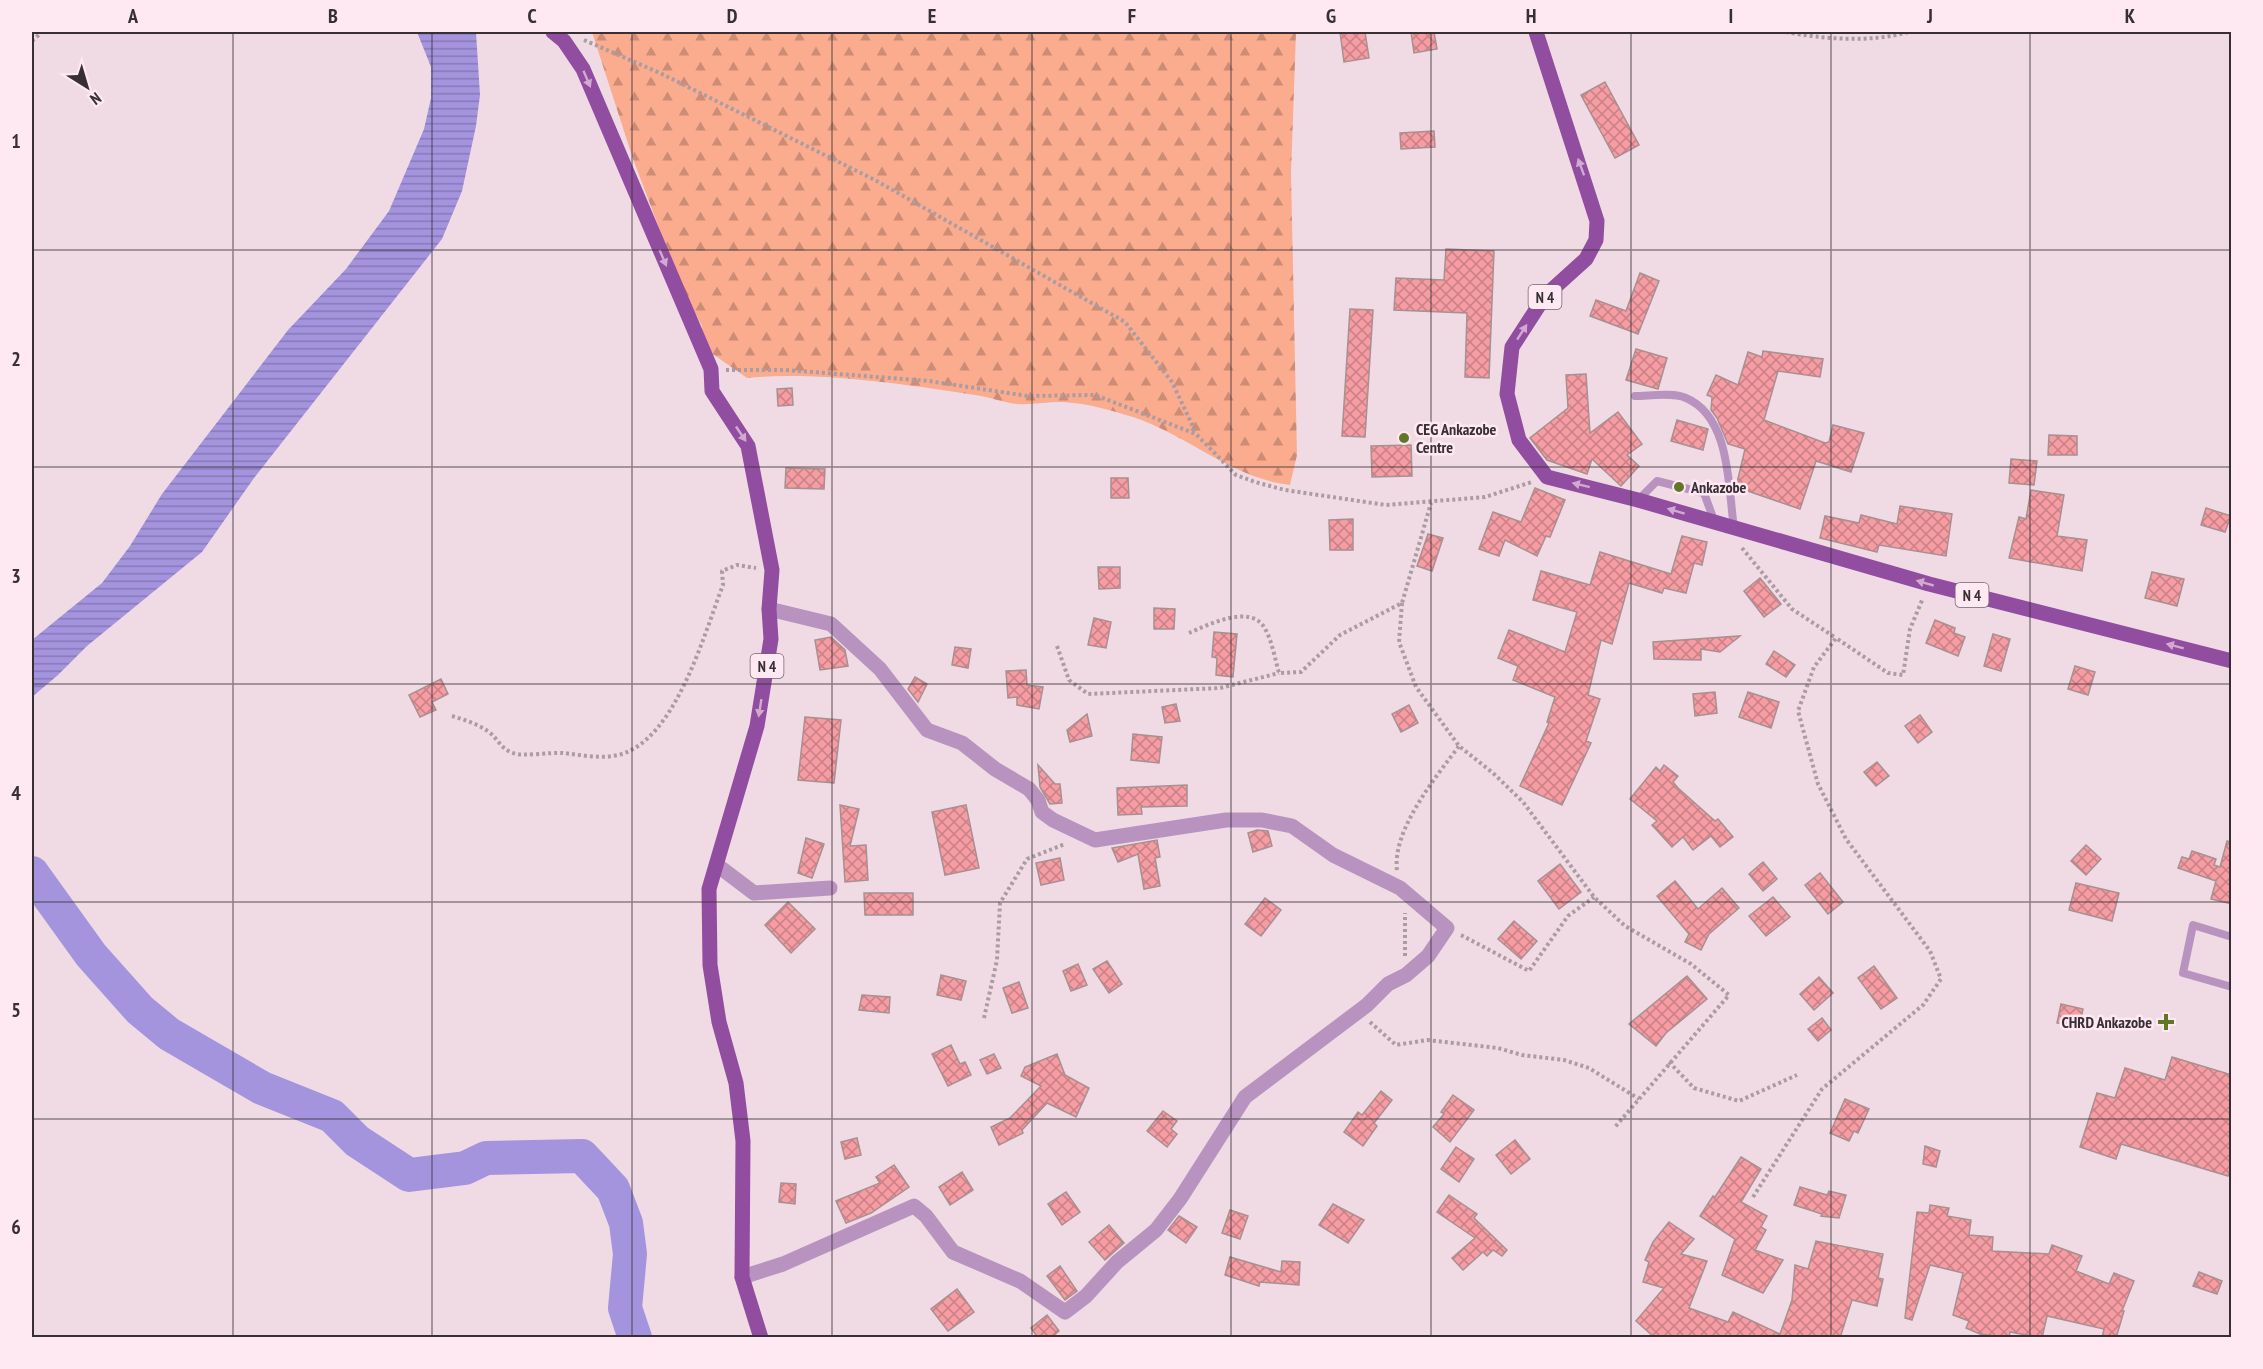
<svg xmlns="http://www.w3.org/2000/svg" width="2263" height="1369" font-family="'PT Sans Narrow',sans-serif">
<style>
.forest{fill:url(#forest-firs)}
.water{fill:url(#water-rules)}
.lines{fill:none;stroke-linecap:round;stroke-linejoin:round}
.river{stroke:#a494de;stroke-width:34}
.building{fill:url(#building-cross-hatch);stroke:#a79091;stroke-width:1.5}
.path{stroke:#ab9ba3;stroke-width:4;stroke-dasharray:3 3;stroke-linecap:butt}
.lane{stroke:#b893bf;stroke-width:8}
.street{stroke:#b893bf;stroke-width:15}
.primary{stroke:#914d9f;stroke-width:15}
.oneway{fill:#d2aad1}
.grid{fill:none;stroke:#372f33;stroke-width:1.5;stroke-opacity:0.55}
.poi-dot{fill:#617627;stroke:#fee8f2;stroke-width:2}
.labels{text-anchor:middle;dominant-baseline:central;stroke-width:5;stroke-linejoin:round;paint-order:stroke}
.shield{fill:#fee8f2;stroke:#73666c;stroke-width:1.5}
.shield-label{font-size:15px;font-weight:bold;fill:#372f33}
.poi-label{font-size:16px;font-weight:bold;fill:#372f33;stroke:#fee8f2;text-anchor:start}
.neatline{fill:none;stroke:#372f33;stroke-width:2}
.grid-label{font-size:20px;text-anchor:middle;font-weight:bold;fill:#372f33}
</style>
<defs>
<pattern id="forest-firs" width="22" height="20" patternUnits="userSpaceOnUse" patternTransform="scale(1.5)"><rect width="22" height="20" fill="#fbac8e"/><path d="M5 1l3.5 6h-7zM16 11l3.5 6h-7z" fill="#cc8c75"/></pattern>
<pattern id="water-rules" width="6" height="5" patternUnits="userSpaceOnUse" patternTransform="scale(1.5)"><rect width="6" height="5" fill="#a494de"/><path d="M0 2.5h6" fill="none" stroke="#8679b5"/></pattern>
<pattern id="building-cross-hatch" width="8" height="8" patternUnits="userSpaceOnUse" patternTransform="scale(1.5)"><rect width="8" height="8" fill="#f69ca3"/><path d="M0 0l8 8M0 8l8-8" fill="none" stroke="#c88085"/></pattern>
</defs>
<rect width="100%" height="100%" fill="#f0dbe5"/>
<path class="forest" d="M 592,32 L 1296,32 L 1291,174 L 1297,455 L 1290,485 C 1231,478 1188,435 1133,417 C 1109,410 1087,403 1062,402 C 1047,402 1032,405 1017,404 C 1005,403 993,398 981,396 C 909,385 819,371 747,378 L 704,348 L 702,326 L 684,294 L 633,159 Z"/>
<path class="water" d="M 417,32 L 476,32 L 480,95 L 476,126 L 462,191 L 442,239 L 254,478 L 202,552 L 87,646 L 58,675 L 32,697 L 32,640 L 102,583 L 130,546 L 162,494 L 288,330 L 346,269 L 389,211 L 424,129 L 431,98 L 431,67 Z"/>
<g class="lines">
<path class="river" d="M 32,873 L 91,955 L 140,1010 L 169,1034 L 262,1088 L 332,1116 L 357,1141 L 409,1175 L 465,1168 L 486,1158 L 582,1156 L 613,1189 L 626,1223 L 630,1254 L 625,1308 L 635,1338"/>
</g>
<g class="building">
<path d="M 1340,32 L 1365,32 L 1369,58 L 1344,62 Z"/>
<path d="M 1411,32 L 1434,32 L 1437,49 L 1414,53 Z"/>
<path d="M 1605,82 L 1639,145 L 1615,158 L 1581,95 Z"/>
<path d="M 1434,131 L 1435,147 L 1401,149 L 1400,133 Z"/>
<path d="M 1446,249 L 1494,251 L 1489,378 L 1465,377 L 1467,313 L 1394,310 L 1396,278 L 1444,280 Z"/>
<path d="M 1640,273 L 1659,281 L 1638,334 L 1590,316 L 1596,300 L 1626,311 Z"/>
<path d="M 1350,309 L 1373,310 L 1365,437 L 1342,436 Z"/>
<path d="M 1636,349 L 1667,358 L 1658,389 L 1626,380 Z"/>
<path d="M 1763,351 L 1823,359 L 1820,377 L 1778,371 L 1764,420 L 1825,443 L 1829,442 L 1833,425 L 1864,433 L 1851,472 L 1816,461 L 1800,509 L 1736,487 L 1745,449 L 1728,444 L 1717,418 L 1711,410 L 1712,397 L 1707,395 L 1716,375 L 1738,385 L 1748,352 L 1762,357 Z"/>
<path d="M 1586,374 L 1590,433 L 1618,412 L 1642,444 L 1627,455 L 1639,466 L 1621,486 L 1592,459 L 1587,474 L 1547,460 L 1530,438 L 1568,408 L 1566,375 Z"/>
<path d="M 792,388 L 793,405 L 778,406 L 777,389 Z"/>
<path d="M 1677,420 L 1708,429 L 1703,450 L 1671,441 Z"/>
<path d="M 2049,435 L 2077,436 L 2077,455 L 2048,455 Z"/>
<path d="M 1411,445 L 1412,476 L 1372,477 L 1371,446 Z"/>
<path d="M 2011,459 L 2037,461 L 2034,485 L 2009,483 Z"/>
<path d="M 786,468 L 825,469 L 824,489 L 785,488 Z"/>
<path d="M 1111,478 L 1128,478 L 1129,498 L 1111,498 Z"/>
<path d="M 1535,488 L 1565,500 L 1550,537 L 1546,536 L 1537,556 L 1505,540 L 1499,556 L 1479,549 L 1493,512 L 1521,522 Z"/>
<path d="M 2031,490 L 2064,495 L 2057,536 L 2087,540 L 2082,571 L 2009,558 L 2019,517 L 2026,519 Z"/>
<path d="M 1900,506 L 1952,514 L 1946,556 L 1879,545 L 1877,552 L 1820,538 L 1825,516 L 1859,523 L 1861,515 L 1897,524 Z"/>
<path d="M 2206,508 L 2231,516 L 2225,532 L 2201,525 Z"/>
<path d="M 1353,519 L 1353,550 L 1330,550 L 1329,520 Z"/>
<path d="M 1428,534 L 1443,538 L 1432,571 L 1417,566 Z"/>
<path d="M 1682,536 L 1707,542 L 1702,565 L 1694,563 L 1686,593 L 1664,588 L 1662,593 L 1629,583 L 1612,644 L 1601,640 L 1588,695 L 1600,699 L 1586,741 L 1591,743 L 1562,805 L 1520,786 L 1549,723 L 1547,722 L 1555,697 L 1513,680 L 1518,666 L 1498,658 L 1509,630 L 1565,652 L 1577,612 L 1533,600 L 1541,571 L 1590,585 L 1600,552 L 1671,574 Z"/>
<path d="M 1098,567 L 1120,567 L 1120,588 L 1099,589 Z"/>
<path d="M 2152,572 L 2184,579 L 2177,606 L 2145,598 Z"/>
<path d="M 1760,578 L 1781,604 L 1764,617 L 1744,591 Z"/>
<path d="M 1154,608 L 1175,609 L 1174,629 L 1154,629 Z"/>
<path d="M 1094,618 L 1111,622 L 1106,648 L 1088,645 Z"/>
<path d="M 1935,620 L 1955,628 L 1954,633 L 1965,637 L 1958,656 L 1926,643 Z"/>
<path d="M 1214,632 L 1237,634 L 1233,677 L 1216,675 L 1217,658 L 1212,657 Z"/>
<path d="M 1993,634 L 2010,639 L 2001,671 L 1984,666 Z"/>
<path d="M 1740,636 L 1720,652 L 1701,649 L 1701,660 L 1654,659 L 1653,642 Z"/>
<path d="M 831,637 L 845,650 L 848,666 L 820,670 L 815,640 Z"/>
<path d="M 955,647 L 971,649 L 968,668 L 952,665 Z"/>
<path d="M 1774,651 L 1795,665 L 1786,677 L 1766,664 Z"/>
<path d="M 2075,666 L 2095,672 L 2088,695 L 2068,689 Z"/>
<path d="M 1026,670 L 1027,685 L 1043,687 L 1039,709 L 1017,705 L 1017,697 L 1008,698 L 1006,671 Z"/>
<path d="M 915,677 L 927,684 L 918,702 L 908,689 Z"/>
<path d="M 441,679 L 448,694 L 432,702 L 436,710 L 420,717 L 409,695 Z"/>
<path d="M 1715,692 L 1717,713 L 1695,716 L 1693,694 Z"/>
<path d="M 1748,692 L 1779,702 L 1771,728 L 1739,717 Z"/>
<path d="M 1176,704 L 1180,721 L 1165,723 L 1162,707 Z"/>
<path d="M 1409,705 L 1418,723 L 1401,732 L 1392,714 Z"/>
<path d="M 1087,714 L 1092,736 L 1070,742 L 1067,730 Z"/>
<path d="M 1920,715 L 1932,732 L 1918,743 L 1905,726 Z"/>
<path d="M 805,717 L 841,720 L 834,783 L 798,780 Z"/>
<path d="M 1133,734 L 1162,737 L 1159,763 L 1131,760 Z"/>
<path d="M 1877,762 L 1889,776 L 1876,786 L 1864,772 Z"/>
<path d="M 1038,765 L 1055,784 L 1060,784 L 1062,803 L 1050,804 L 1040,787 Z"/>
<path d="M 1664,765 L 1678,776 L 1673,782 L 1678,788 L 1715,821 L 1718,819 L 1733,837 L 1720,847 L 1711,836 L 1693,850 L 1683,837 L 1672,847 L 1652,825 L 1657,821 L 1630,799 L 1656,767 L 1660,771 Z"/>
<path d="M 1187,785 L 1187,806 L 1141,807 L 1142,814 L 1118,815 L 1117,788 Z"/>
<path d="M 840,805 L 859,809 L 850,846 L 866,845 L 868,880 L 845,882 Z"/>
<path d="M 966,805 L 979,868 L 945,875 L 932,812 Z"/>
<path d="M 1257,830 L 1268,831 L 1272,846 L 1253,852 L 1248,833 Z"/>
<path d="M 806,838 L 824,844 L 812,878 L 798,873 Z"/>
<path d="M 1157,840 L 1160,857 L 1155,858 L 1160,886 L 1144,889 L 1138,854 L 1118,862 L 1112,848 Z"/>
<path d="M 2227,841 L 2232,842 L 2232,904 L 2211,899 L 2216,881 L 2178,868 L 2182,857 L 2189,859 L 2192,851 L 2216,859 L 2214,865 L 2220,867 Z"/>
<path d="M 2086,845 L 2101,859 L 2086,875 L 2071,861 Z"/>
<path d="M 1060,858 L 1064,880 L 1041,885 L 1036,863 Z"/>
<path d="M 1763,862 L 1777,879 L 1763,891 L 1749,874 Z"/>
<path d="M 1560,864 L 1581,892 L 1559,909 L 1538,881 Z"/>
<path d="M 1820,873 L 1843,902 L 1828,914 L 1805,885 Z"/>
<path d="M 1675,881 L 1698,909 L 1722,888 L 1739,908 L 1709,934 L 1701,950 L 1685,942 L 1689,934 L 1657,896 Z"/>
<path d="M 2076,883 L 2119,893 L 2112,921 L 2069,910 Z"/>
<path d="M 864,893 L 913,893 L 913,915 L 865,915 Z"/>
<path d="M 1773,897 L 1790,917 L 1766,936 L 1749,916 Z"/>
<path d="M 1265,898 L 1281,910 L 1261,936 L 1245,924 Z"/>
<path d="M 788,902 L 815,929 L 791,953 L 765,925 Z"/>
<path d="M 1514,921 L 1537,941 L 1521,959 L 1498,939 Z"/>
<path d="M 1107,961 L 1122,984 L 1109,993 L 1093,969 Z"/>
<path d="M 1078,964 L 1087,985 L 1071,991 L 1063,971 Z"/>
<path d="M 1874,966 L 1897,998 L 1881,1009 L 1858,978 Z"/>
<path d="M 941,975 L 966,981 L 961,1000 L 937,995 Z"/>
<path d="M 1687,976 L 1707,999 L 1666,1033 L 1656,1046 L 1629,1024 Z"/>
<path d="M 1819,977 L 1833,993 L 1814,1010 L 1800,994 Z"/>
<path d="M 1019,982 L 1028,1008 L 1012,1013 L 1003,988 Z"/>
<path d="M 862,995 L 890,997 L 889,1013 L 859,1010 Z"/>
<path d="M 2061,1004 L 2083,1009 L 2079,1027 L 2057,1023 Z"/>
<path d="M 1822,1018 L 1831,1030 L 1818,1041 L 1808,1029 Z"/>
<path d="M 951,1045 L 960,1064 L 965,1062 L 971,1075 L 948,1086 L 932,1054 Z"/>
<path d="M 994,1054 L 1001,1068 L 987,1074 L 980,1060 Z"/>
<path d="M 1057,1054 L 1065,1075 L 1089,1088 L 1076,1117 L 1047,1103 L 1022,1130 L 1023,1133 L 999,1145 L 991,1127 L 1010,1118 L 1041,1086 L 1021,1076 L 1025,1067 Z"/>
<path d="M 2172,1057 L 2232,1075 L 2232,1165 L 2228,1176 L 2121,1144 L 2116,1159 L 2080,1147 L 2097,1093 L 2115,1098 L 2125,1068 L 2165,1080 Z"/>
<path d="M 1381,1091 L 1392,1100 L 1374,1123 L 1377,1126 L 1363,1146 L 1344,1132 L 1358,1112 L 1362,1115 Z"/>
<path d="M 1453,1095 L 1474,1110 L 1450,1142 L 1433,1127 L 1444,1114 L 1441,1112 Z"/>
<path d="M 1845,1099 L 1869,1109 L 1858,1133 L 1854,1131 L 1849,1141 L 1830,1133 Z"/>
<path d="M 1163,1111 L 1177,1121 L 1171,1129 L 1177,1134 L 1167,1147 L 1147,1131 Z"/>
<path d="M 857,1138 L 861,1155 L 845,1159 L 841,1142 Z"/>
<path d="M 1515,1140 L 1530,1159 L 1511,1174 L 1496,1155 Z"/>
<path d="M 1925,1146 L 1940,1151 L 1936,1167 L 1923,1164 Z"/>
<path d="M 1456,1147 L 1474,1159 L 1459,1182 L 1441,1169 Z"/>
<path d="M 1741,1157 L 1761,1169 L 1741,1202 L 1767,1216 L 1761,1227 L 1766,1230 L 1755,1250 L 1783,1260 L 1763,1293 L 1722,1275 L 1735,1239 L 1700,1216 L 1713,1196 L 1715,1197 Z"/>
<path d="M 894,1165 L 909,1187 L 871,1213 L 846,1223 L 836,1201 L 880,1183 L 876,1177 Z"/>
<path d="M 962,1172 L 973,1190 L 950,1205 L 939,1187 Z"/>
<path d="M 781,1183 L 796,1184 L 795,1204 L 779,1202 Z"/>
<path d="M 1800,1187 L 1827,1195 L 1829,1191 L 1846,1195 L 1839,1218 L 1821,1216 L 1822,1214 L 1794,1205 Z"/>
<path d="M 1066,1192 L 1080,1212 L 1062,1225 L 1048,1204 Z"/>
<path d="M 1449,1195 L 1477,1214 L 1474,1218 L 1507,1250 L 1502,1256 L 1493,1250 L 1487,1256 L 1483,1252 L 1463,1270 L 1452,1258 L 1475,1238 L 1437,1212 Z"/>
<path d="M 1333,1204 L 1364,1220 L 1348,1243 L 1319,1225 Z"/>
<path d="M 1930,1205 L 1949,1208 L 1947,1216 L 1971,1220 L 1969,1235 L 1993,1237 L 1992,1251 L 2049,1254 L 2052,1245 L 2082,1256 L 2076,1271 L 2109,1284 L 2114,1273 L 2134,1281 L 2122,1311 L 2124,1311 L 2116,1338 L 2102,1338 L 2104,1329 L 2047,1316 L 2042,1338 L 2010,1332 L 2009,1338 L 1980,1334 L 1966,1328 L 1969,1321 L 1953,1315 L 1963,1273 L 1930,1265 L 1912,1320 L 1905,1318 L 1917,1212 L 1929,1213 Z"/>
<path d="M 1230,1210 L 1248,1216 L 1240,1239 L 1222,1233 Z"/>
<path d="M 1179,1216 L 1197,1227 L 1186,1243 L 1168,1230 Z"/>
<path d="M 1669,1222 L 1694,1239 L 1681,1254 L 1707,1261 L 1689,1308 L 1728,1322 L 1733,1312 L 1780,1334 L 1792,1300 L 1795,1265 L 1808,1269 L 1816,1241 L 1883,1254 L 1878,1278 L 1883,1279 L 1877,1306 L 1852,1300 L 1840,1338 L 1655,1338 L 1636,1321 L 1664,1288 L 1643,1282 L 1649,1262 L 1645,1260 L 1653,1242 Z"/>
<path d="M 1109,1225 L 1124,1243 L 1105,1260 L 1089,1242 Z"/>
<path d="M 1230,1257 L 1281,1272 L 1282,1261 L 1300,1262 L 1299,1285 L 1260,1282 L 1259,1286 L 1225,1275 Z"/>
<path d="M 1060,1266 L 1077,1291 L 1065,1300 L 1047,1276 Z"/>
<path d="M 2199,1272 L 2222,1281 L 2217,1294 L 2193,1286 Z"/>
<path d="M 957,1289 L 974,1312 L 948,1331 L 931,1309 Z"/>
<path d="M 1047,1315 L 1059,1331 L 1051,1338 L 1038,1338 L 1031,1328 Z"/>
</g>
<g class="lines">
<g class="path">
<path d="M 1786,32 C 1823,39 1871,43 1908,32"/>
<path d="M 584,40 L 660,73 L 875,180 L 1125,322 L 1172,382 L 1196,433"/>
<path d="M 32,41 L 42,32"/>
<path d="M 726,370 L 786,370 L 929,381 L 1028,396 L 1095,395 L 1196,434 L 1236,475 L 1255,482 L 1285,490 L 1386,505 L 1485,497 L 1532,482"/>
<path d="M 1742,548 L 1792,609 L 1836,638"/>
<path d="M 1402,603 L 1399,642 L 1416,687 L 1459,746 L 1493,773 L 1523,802 L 1594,897 L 1625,926 L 1691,964 L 1729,995 L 1615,1127"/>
<path d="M 1189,633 C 1207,625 1250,604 1264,627 C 1272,640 1275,659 1279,673 L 1301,672 L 1340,635 L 1402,603 L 1431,503"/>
<path d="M 1057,646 L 1069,680 L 1088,694 L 1220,688 L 1279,673"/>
<path d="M 452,716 C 465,720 478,724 489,732 C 498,739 501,749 513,753 C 523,757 550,752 563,753 C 581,755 600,759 618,755 C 675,742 704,634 723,585 L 722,571 L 737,565 L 756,568"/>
<path d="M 1397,870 C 1392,830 1436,777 1459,746"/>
<path d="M 1461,935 L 1529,971 L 1568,916 L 1594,897"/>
<path d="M 1405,956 L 1405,913"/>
<path d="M 984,1018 L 997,960 L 1000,903 L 1027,859 L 1065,844"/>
<path d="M 1370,1022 L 1396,1045 L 1427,1040 L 1498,1048 L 1522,1055 L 1564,1060 L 1589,1068 L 1639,1099"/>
<path d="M 1669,1062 L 1694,1088 L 1739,1101 L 1797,1075"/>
<path d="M 1753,1197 L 1822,1089 L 1923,1005 L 1941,979 L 1930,951 L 1846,839 L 1818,784 L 1798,711 L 1814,667 L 1836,638 L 1888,673 L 1903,675 L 1910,629 L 1923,598"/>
</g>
<g class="lane">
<path d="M 1635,396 C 1649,396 1673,392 1686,398 C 1731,417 1728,488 1734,528"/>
<path d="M 1638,500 L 1657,481 L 1704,493 L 1715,523"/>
<path d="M 2232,937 L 2193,925 L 2183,973 L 2232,987"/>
</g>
<g class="street">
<path d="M 717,865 L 754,893 L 830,888"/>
<path d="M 742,1277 L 783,1264 L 914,1206 L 926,1216 L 953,1252 L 1020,1281 L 1065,1312 L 1086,1296 L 1117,1262 L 1156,1230 L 1180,1199 L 1245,1097 L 1367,1005 L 1388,984 L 1406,975 L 1428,956 L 1447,928 L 1400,888 L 1333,855 L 1292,826 L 1262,820 L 1226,820 L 1095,840 L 1053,820 L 1042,812 L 1038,800 L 1029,789 L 995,769 L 962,743 L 927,730 L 880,669 L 831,624 L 769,609"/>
</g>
<g class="primary">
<path d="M 553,32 L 564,41 L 583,69 L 711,369 L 712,391 L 748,446 L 772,570 L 769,609 L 771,639 L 757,726 L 709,889 L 710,965 L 719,1022 L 736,1083 L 743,1141 L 742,1277 L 761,1338"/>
<path d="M 1536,32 L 1597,221 L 1596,240 L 1586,259 L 1545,296 L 1512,347 L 1507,394 L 1519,440 L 1547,477 L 1638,500 L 1929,584 L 2232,661"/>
</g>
</g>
<defs><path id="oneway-solid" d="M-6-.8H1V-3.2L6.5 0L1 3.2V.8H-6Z" transform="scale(1.5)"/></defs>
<g class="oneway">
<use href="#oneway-solid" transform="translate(587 79) rotate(67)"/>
<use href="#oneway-solid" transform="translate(1581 167) rotate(-110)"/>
<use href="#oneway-solid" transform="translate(663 258) rotate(67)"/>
<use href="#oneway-solid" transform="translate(1522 332) rotate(-57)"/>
<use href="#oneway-solid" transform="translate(741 434) rotate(56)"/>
<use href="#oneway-solid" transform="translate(1581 485) rotate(-166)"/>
<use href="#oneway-solid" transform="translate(1676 511) rotate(-163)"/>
<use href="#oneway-solid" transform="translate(1925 583) rotate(-164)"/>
<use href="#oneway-solid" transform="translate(2175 646) rotate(-165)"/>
<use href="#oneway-solid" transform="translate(760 708) rotate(99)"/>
</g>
<path class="grid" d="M 233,32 L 233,1338M 432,32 L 432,1338M 632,32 L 632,1338M 832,32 L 832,1338M 1032,32 L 1032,1338M 1231,32 L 1231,1338M 1431,32 L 1431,1338M 1631,32 L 1631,1338M 1831,32 L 1831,1338M 2030,32 L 2030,1338M 32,250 L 2232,250M 32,467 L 2232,467M 32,684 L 2232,684M 32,902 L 2232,902M 32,1119 L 2232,1119"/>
<g class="poi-dot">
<circle cx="1404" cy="438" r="6"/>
<circle cx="1679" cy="487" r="6"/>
<path d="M2163 1013h6v6h6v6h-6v6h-6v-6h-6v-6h6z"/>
</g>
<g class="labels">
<g class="shield">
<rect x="1528.5" y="285" width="33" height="24" rx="4.5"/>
<rect x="1955.5" y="583" width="33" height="24" rx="4.5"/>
<rect x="750.5" y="654" width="33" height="24" rx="4.5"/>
</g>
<g class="shield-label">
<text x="1545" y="297">N 4</text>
<text x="1972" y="595">N 4</text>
<text x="767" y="666">N 4</text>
</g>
<g class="poi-label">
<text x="1416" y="429">CEG Ankazobe<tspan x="1416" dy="18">Centre</tspan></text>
<text x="1691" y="487">Ankazobe</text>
<text x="2152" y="1022" text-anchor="end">CHRD Ankazobe</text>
</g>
</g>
<rect width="2263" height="1369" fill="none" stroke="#fee8f2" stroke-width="66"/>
<g transform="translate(87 87) rotate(143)" stroke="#fee8f2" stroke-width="4.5" paint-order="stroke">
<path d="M0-4.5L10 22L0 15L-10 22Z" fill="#372f33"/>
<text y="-9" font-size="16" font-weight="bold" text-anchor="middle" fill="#372f33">N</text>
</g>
<rect x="33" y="33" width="2197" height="1303" class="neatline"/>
<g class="grid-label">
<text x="133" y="23">A</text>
<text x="333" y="23">B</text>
<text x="532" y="23">C</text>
<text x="732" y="23">D</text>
<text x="932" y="23">E</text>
<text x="1132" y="23">F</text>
<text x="1331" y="23">G</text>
<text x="1531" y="23">H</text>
<text x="1731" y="23">I</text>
<text x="1930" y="23">J</text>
<text x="2130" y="23">K</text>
<text x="16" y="148">1</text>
<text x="16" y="366">2</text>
<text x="16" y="583">3</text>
<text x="16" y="800">4</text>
<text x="16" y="1017">5</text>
<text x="16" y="1234">6</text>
</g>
</svg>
